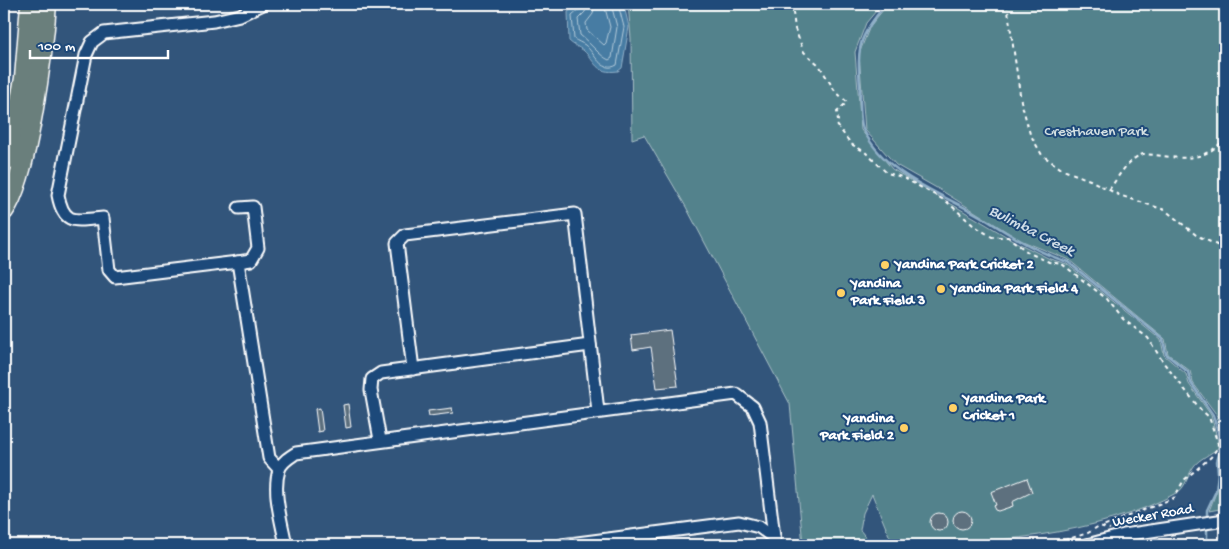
<svg xmlns="http://www.w3.org/2000/svg" width="1229" height="549" font-family="'Gochi Hand',sans-serif">
<style>
.green{fill:#53828c;stroke:#a9c0c6}
.water{fill:#467ca3;stroke:#90b0c8}
.lines{fill:none;stroke-linecap:round;stroke-linejoin:round}
.shore{stroke:#b5cbda;stroke-width:1}
.stream{stroke:#90b0c8;stroke-width:2.5}
.building{fill:#5d6f7e;stroke:#fff}
.minor-casing{stroke:#fff;stroke-width:15}
.highway-casing{stroke:#fff;stroke-width:21}
.path{stroke:#fff;stroke-width:2;stroke-dasharray:4 4;stroke-linecap:butt}
.minor{stroke:#1f4a7a;stroke-width:11}
.highway{stroke:#6b7f7c;stroke-width:18}
.poi-dot{fill:#ffd166;stroke:#1f4a7a;stroke-width:2}
.labels{text-anchor:middle;dominant-baseline:central;stroke-width:4;stroke-linejoin:round;paint-order:stroke}
.park-label{font-size:15px;fill:#d4e0e2;stroke:#1f4a7a}
.poi-label{font-size:15px;font-weight:bold;fill:#fff;stroke:#1f4a7a;text-anchor:start}
.street-label{font-size:15px;fill:#fff;stroke:#1f4a7a}
.water-label{font-size:16px;font-style:italic;fill:#d1dee8;stroke:#1f4a7a}
</style>
<rect width="100%" height="100%" fill="#32557b"/>
<filter id="ink" filterUnits="userSpaceOnUse"><feTurbulence type="fractalNoise" baseFrequency=".02" numOctaves="2"/><feDisplacementMap in="SourceGraphic" scale="10" xChannelSelector="R" yChannelSelector="G"/><feConvolveMatrix kernelMatrix="1 2 1 2 8 2 1 2 1" color-interpolation-filters="sRGB"/></filter>
<g filter="url(#ink)">
<g class="green">
<path d="M 628,4 L 882,4 L 866,23 L 855,52 L 861,130 L 892,169 L 1016,242 L 1050,259 L 1067,264 L 1161,340 L 1164,355 L 1186,374 L 1189,384 L 1211,415 L 1219,445 L 1218,448 C 1211,454 1199,459 1194,466 C 1188,474 1186,487 1178,492 C 1100,536 981,545 893,545 L 872,494 L 863,513 L 860,530 L 872,545 L 803,545 L 790,404 L 686,207 L 644,135 L 632,139 L 631,38 Z"/>
<path d="M 888,4 L 1225,4 L 1225,508 L 1209,511 L 1223,474 L 1220,459 L 1224,445 L 1216,414 L 1193,383 L 1190,371 L 1168,354 L 1165,339 L 1069,260 L 1020,240 L 942,191 L 896,165 L 865,130 L 859,54 L 870,26 Z"/>
</g>
<path class="water" d="M 578,4 L 621,4 L 625,10 L 629,27 L 622,68 L 618,71 C 595,74 597,63 583,50 C 578,47 573,45 569,41 L 568,12 Z"/>
<g class="lines">
<g class="shore">
<path d="M 581,4 L 580,9 L 572,16 L 574,39 C 577,41 582,43 585,45 C 595,53 601,74 617,65 L 624,27 L 618,4"/>
<path d="M 587,4 L 585,12 L 578,19 L 580,35 C 589,42 601,57 609,60 L 612,58 L 617,27 L 611,4"/>
<path d="M 595,4 L 593,14 L 586,23 L 587,30 L 604,45 L 606,43 L 610,27 L 604,4"/>
</g>
<g class="stream">
<path d="M 886,4 C 859,36 857,45 860,86 C 860,97 859,123 864,131 C 886,175 938,192 978,215 C 1008,233 1035,252 1068,262 L 1163,339 L 1166,354 L 1188,372 L 1191,383 L 1213,415 L 1222,445 L 1217,461 L 1218,473 L 1216,491 L 1207,510 L 1207,519"/>
<path d="M 1207,545 L 1207,527"/>
</g>
</g>
<g class="building">
<path d="M 670,330 L 678,386 L 657,388 L 651,347 L 633,350 L 631,335 Z"/>
<path d="M 348,404 L 351,427 L 346,428 L 343,405 Z"/>
<path d="M 320,408 L 323,431 L 318,432 L 315,409 Z"/>
<path d="M 452,408 L 453,413 L 429,416 L 428,411 Z"/>
<path d="M 1027,478 L 1032,492 L 1012,502 L 1013,506 L 998,511 L 995,510 L 993,506 L 996,505 L 991,492 Z"/>
<circle cx="962" cy="520" r="9"/>
<circle cx="939" cy="522" r="9"/>
</g>
<g class="lines">
<g class="minor-casing">
<g id="minor">
<path d="M 263,4 L 240,15 L 214,21 L 104,33 L 92,42 L 86,55 L 58,195 C 64,227 77,220 103,218 L 109,270 L 115,277 L 238,262 L 269,458 L 279,469"/>
<path d="M 238,262 L 251,260 L 258,248 L 253,207 L 239,208"/>
<path d="M 413,369 L 397,243 L 405,235 L 575,214 L 598,411"/>
<path d="M 380,440 L 371,390 L 372,379 L 381,373 L 590,345"/>
<path d="M 286,545 C 282,523 272,492 279,470 C 281,462 290,457 296,453 L 736,394 L 753,407 L 760,422 L 775,545"/>
<path d="M 562,545 L 739,522 L 759,527 L 774,538"/>
<path d="M 1087,545 L 1124,535 L 1225,520"/>
</g>
</g>
<g class="highway-casing">
<g id="highway">
<path d="M 10,159 L 24,78 L 30,4"/>
<path d="M 4,211 C 28,180 44,47 47,4"/>
</g>
</g>
<g class="path">
<path d="M 792,4 L 795,29 L 804,52 L 819,65 L 835,91 L 847,102 L 837,112 L 838,121 L 837,125 L 851,144 L 865,152 L 887,173 L 902,177 L 946,201 L 973,225 L 992,237 L 1008,237 L 1029,253 L 1049,262 L 1062,264 L 1107,299 L 1123,319 L 1148,338 L 1163,362 L 1201,410 L 1209,417 L 1218,444 L 1216,450 L 1211,457 L 1184,480 L 1174,498 L 1103,526"/>
<path d="M 1007,4 L 1021,101 L 1030,134 L 1042,155 L 1063,170 L 1090,180 L 1119,195 L 1165,210 L 1196,235 L 1225,249"/>
<path d="M 1109,190 C 1119,176 1127,160 1143,154 C 1177,156 1198,167 1225,139"/>
<path d="M 1049,545 L 1088,533 L 1099,526 L 1110,529"/>
</g>
<use href="#minor" class="minor"/>
<use href="#highway" class="highway"/>
</g>
</g>
<g class="poi-dot">
<circle cx="885" cy="265" r="5"/>
<circle cx="941" cy="289" r="5"/>
<circle cx="841" cy="293" r="5"/>
<circle cx="953" cy="408" r="5"/>
<circle cx="904" cy="428" r="5"/>
</g>
<g class="labels">
<g class="park-label">
<text x="1096" y="132">Cresthaven Park</text>
</g>
<g class="poi-label">
<text x="895" y="265">Yandina Park Cricket 2</text>
<text x="851" y="284">Yandina<tspan x="851" dy="17">Park Field 3</tspan></text>
<text x="951" y="289">Yandina Park Field 4</text>
<text x="963" y="399">Yandina Park<tspan x="963" dy="17">Cricket 1</tspan></text>
<text x="894" y="419" text-anchor="end">Yandina<tspan x="894" dy="17">Park Field 2</tspan></text>
</g>
<g class="street-label">
<text transform="translate(1153 516) rotate(-10)">Wecker Road</text>
</g>
<g class="water-label">
<text transform="translate(1031 232) rotate(27)">Bulimba Creek</text>
</g>
</g>
<rect width="1229" height="549" fill="none" stroke="#1f4a7a" stroke-width="20"/>
<rect x="10" y="10" width="1209" height="529" fill="none" stroke="#fff" stroke-width="2" filter="url(#ink)"/>
<path d="M30 50v8h138v-8" fill="none" stroke="#ffffff" stroke-width="2.5"/>
<text x="38" y="50" font-size="15" fill="#ffffff" stroke="#1f4a7a" stroke-width="4" paint-order="stroke">100 m</text>
</svg>
